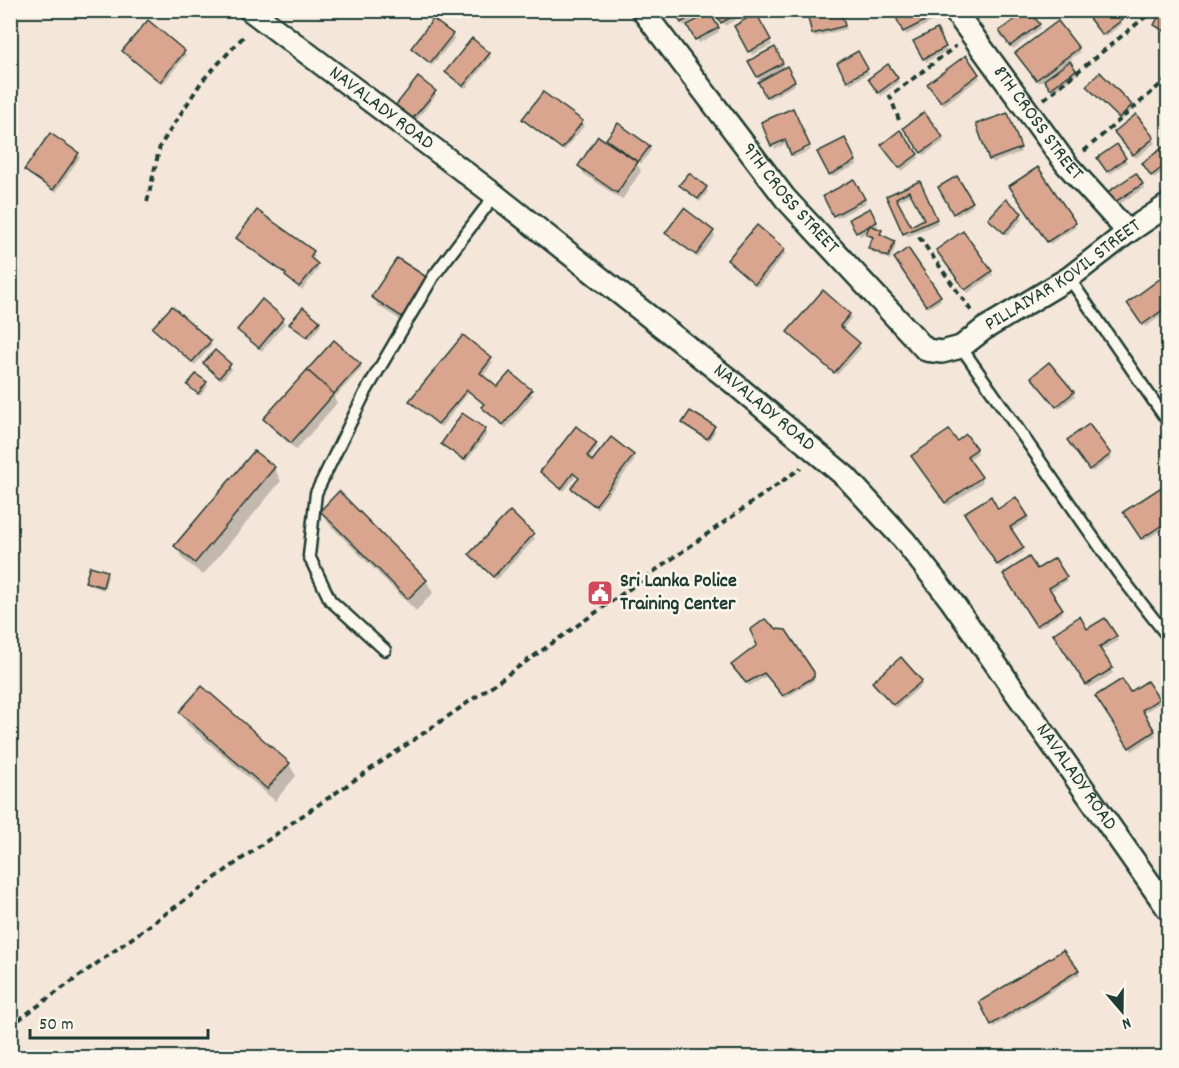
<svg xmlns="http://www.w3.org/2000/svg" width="1179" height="1068" font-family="Dekko,sans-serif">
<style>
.shadow{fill:#0003;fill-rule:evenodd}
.building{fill:#daa58e;stroke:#1f3d34;stroke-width:1.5;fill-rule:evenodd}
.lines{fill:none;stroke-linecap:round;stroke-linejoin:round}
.lane-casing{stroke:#1f3d34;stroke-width:15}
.street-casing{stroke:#1f3d34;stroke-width:26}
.path{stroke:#1f3d34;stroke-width:4;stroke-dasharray:6 4.5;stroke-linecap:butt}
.lane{stroke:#fbf7ec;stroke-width:10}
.street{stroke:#fbf7ec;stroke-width:21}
.labels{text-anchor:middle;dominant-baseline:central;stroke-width:5;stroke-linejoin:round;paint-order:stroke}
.street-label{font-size:20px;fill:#1f3d34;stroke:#fbf7ec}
.poi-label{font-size:20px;font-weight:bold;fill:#1f3d34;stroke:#fbf7ec;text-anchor:start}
</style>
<rect width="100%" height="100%" fill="#f4e7d9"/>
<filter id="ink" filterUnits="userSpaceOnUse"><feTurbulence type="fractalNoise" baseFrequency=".0167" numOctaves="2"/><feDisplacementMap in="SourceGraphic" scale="12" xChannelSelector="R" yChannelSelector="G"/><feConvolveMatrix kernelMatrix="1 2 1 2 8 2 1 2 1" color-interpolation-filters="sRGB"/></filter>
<g filter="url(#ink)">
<g class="shadow">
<path d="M 10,10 L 20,10 L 10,24 Z"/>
<path d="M 460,10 L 469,10 L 465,15 Z"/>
<path d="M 675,10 L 709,10 L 684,26 Z"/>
<path d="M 716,10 L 751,10 L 725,26 Z"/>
<path d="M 807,10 L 841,10 L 846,29 L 815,37 Z"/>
<path d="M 866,10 L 876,10 L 870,15 Z"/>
<path d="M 897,10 L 928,10 L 934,21 L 906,35 L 895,12 Z"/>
<path d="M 1000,10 L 1017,10 L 1005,18 Z"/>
<path d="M 1164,10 L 1168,10 L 1168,35 L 1158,29 L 1156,25 Z"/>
<path d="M 1029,12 L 1041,28 L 1013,49 L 1001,31 Z"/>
<path d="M 710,15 L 719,32 L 699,43 L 689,26 Z"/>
<path d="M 755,15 L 772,45 L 752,55 L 736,26 Z"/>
<path d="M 1089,17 L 1120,20 L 1122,24 L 1105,37 Z"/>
<path d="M 936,31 L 946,51 L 926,62 L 915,42 Z"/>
<path d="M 452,35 L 454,39 L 432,66 L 413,49 Z"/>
<path d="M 774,49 L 795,85 L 769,99 L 750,62 Z"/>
<path d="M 1078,49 L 1080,52 L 1068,61 L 1077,74 L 1053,92 L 1045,79 L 1039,83 L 1019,57 Z"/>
<path d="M 124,52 L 184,52 L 186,55 L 162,85 Z"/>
<path d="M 489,54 L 491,57 L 466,88 L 447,72 Z"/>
<path d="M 857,54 L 869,73 L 850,84 L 839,64 Z"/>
<path d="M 965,58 L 980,78 L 944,105 L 931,88 Z"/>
<path d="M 887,66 L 899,82 L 881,96 L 872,83 Z"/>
<path d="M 1090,90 L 1130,106 L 1133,109 L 1121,120 Z"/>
<path d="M 434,92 L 436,95 L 412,126 L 396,114 Z"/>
<path d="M 793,110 L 788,143 L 775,149 L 763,122 Z"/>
<path d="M 1136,116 L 1155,143 L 1136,158 L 1118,136 Z"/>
<path d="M 1009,118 L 1021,152 L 993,163 L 978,125 Z"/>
<path d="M 524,119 L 582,123 L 584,126 L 564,151 Z"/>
<path d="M 907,132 L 942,137 L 944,141 L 924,155 Z"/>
<path d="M 607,139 L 649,147 L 651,150 L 641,164 L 635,155 L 633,156 L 641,171 L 622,200 L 584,174 L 579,166 L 611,146 Z"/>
<path d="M 844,140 L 857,165 L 832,177 L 819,153 Z"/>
<path d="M 1117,146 L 1127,162 L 1110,174 L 1099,159 Z"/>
<path d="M 810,148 L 811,150 L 794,157 L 793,155 Z"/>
<path d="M 1164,148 L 1168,154 L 1168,168 L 1154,179 L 1144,163 Z"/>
<path d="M 885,149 L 917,154 L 919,158 L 902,171 Z"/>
<path d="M 78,154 L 80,157 L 56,192 L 28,174 L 26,170 Z"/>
<path d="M 1037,169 L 1076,227 L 1050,244 L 1011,187 Z"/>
<path d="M 1135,175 L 1144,188 L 1118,205 L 1110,192 Z"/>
<path d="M 957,178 L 973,206 L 957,216 L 940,188 Z"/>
<path d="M 854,181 L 866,203 L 837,218 L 825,197 Z"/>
<path d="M 681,185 L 706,188 L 708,191 L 700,202 Z"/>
<path d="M 921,186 L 938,223 L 907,237 L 906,234 L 914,231 L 914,227 L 904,232 L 888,197 ZM 912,194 L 926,220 L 910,228 L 897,202 Z"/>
<path d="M 870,210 L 878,226 L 873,228 L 881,232 L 882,237 L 894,242 L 896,246 L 890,260 L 872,252 L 870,248 L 874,239 L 868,234 L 870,230 L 860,236 L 851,219 Z"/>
<path d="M 1021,214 L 1023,218 L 1007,236 L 990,219 Z"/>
<path d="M 713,232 L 715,236 L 698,258 L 667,233 Z"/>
<path d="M 963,233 L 993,275 L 968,293 L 940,254 Z"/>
<path d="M 238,238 L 313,252 L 315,256 L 311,260 L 319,268 L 302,290 L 287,275 L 240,242 Z"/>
<path d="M 784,250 L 786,253 L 758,287 L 729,260 Z"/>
<path d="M 908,250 L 941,300 L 929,308 L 896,259 Z"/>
<path d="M 1168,275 L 1168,311 L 1146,327 L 1129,304 Z"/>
<path d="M 426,279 L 407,324 L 378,306 L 373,297 Z"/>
<path d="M 262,302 L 285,323 L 262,351 L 239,330 Z"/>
<path d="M 849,315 L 851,318 L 842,330 L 861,348 L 837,375 L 789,332 Z"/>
<path d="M 319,322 L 321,325 L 309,340 L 291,324 Z"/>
<path d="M 156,331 L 210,342 L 212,345 L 195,365 Z"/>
<path d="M 463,337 L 493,363 L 482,377 L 498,389 L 510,374 L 533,395 L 506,428 L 484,411 L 482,408 L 485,405 L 469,392 L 441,427 L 411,401 Z"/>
<path d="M 215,352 L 232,369 L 222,380 L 207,366 Z"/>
<path d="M 360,365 L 362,368 L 334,398 L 337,403 L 296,450 L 270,427 L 265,419 Z"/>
<path d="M 1035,381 L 1073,393 L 1075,396 L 1059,409 Z"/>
<path d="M 206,383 L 208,386 L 200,396 L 189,385 Z"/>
<path d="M 684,423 L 713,427 L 715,431 L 709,441 L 686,426 Z"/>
<path d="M 484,430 L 487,434 L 466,462 L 445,447 L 442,444 Z"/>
<path d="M 611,439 L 635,460 L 597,509 L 575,492 L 573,488 L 580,480 L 576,476 L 564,491 L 542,472 L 596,444 L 598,447 L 589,460 L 592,463 Z"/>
<path d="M 956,443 L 976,450 L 978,453 L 968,460 L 983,482 L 948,506 L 915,460 Z"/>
<path d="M 1071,444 L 1110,455 L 1112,458 L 1092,472 Z"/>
<path d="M 274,468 L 281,481 L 203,575 L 183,559 L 176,547 Z"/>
<path d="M 1163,488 L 1168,497 L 1168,526 L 1144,541 L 1125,512 Z"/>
<path d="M 1015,499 L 1029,520 L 1011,531 L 1024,552 L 1000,568 L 966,514 L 998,511 Z"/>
<path d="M 322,511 L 426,580 L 433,593 L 416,611 L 329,524 Z"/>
<path d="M 510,513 L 535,539 L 496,580 L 473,558 Z"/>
<path d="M 1054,560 L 1067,581 L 1050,592 L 1063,613 L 1039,628 L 1005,575 L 1037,571 Z"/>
<path d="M 106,572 L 108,576 L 104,590 L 89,585 L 87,582 Z"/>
<path d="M 1104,620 L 1118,641 L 1100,651 L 1113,673 L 1089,688 L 1055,634 L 1087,631 Z"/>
<path d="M 759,646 L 813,673 L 815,680 L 786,698 L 767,676 L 749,686 L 735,669 Z"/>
<path d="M 921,682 L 922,685 L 896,708 L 876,686 Z"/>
<path d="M 1147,683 L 1160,703 L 1142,714 L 1156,735 L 1132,751 L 1097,697 L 1129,694 Z"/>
<path d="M 202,688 L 289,764 L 296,776 L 275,801 L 188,725 L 181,712 Z"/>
<path d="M 1078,970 L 1080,974 L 994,1027 L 981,1003 Z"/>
</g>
<g class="building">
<path d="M 673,10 L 701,10 L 681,23 Z"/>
<path d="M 714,10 L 744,10 L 721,23 Z"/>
<path d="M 806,10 L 841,10 L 845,26 L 812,34 Z"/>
<path d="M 929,10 L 933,17 L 903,32 L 893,11 Z"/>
<path d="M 1028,10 L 1040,24 L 1010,46 L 999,31 Z"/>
<path d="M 1088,10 L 1115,10 L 1122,20 L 1102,35 L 1085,13 Z"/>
<path d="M 1162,10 L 1168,10 L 1168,33 L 1154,25 Z"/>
<path d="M 710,13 L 719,28 L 695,40 L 687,25 Z"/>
<path d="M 756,13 L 771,40 L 748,52 L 734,26 Z"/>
<path d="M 433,19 L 453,34 L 430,63 L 411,48 Z"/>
<path d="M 148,20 L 185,51 L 160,82 L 122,51 Z"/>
<path d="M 1058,21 L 1079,48 L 1036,80 L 1015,53 Z"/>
<path d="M 937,29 L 946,47 L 923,59 L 913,41 Z"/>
<path d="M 472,38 L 490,53 L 463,86 L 445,72 Z"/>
<path d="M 775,47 L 783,63 L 757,77 L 748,61 Z"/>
<path d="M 858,51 L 868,69 L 847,81 L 837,63 Z"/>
<path d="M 966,55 L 979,74 L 941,102 L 927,84 Z"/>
<path d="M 1070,61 L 1076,70 L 1050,89 L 1044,80 Z"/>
<path d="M 888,64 L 898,78 L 878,93 L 868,79 Z"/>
<path d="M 787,66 L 795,81 L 766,97 L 758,82 Z"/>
<path d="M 1100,72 L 1132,105 L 1119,118 L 1086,86 Z"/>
<path d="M 418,77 L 436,91 L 409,123 L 392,110 Z"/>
<path d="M 543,92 L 583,121 L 562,149 L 522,119 Z"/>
<path d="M 793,108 L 810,146 L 791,155 L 785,140 L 771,146 L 761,122 Z"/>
<path d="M 924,112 L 943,137 L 921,153 L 903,128 Z"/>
<path d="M 1008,113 L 1021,148 L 989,160 L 976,124 Z"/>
<path d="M 1136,114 L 1154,138 L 1133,155 L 1114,132 Z"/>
<path d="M 618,123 L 650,146 L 638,162 L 606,139 Z"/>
<path d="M 900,130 L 918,154 L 899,168 L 881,145 Z"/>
<path d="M 50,133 L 79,153 L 53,190 L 24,170 Z"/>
<path d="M 598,136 L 638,162 L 617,193 L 578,166 Z"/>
<path d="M 845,138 L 856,161 L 829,175 L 817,152 Z"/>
<path d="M 1117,144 L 1126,158 L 1107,172 L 1097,158 Z"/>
<path d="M 1165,146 L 1168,152 L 1168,163 L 1151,176 L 1142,163 Z"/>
<path d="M 1038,167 L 1076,223 L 1047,242 L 1009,186 Z"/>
<path d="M 689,173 L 707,187 L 698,199 L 679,185 Z"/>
<path d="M 1136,173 L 1143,184 L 1115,202 L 1108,192 Z"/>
<path d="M 957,176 L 973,202 L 953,214 L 938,187 Z"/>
<path d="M 854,179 L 865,199 L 833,216 L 823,196 Z"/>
<path d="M 920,181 L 937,219 L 903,234 L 886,196 ZM 909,191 L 924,219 L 911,226 L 896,198 Z"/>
<path d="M 1006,199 L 1022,213 L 1004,233 L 988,219 Z"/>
<path d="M 684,208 L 714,231 L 696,255 L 665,233 Z"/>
<path d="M 870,208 L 877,222 L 856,233 L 849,219 Z"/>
<path d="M 257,210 L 314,251 L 310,257 L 318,264 L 299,287 L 285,276 L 286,274 L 236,238 Z"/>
<path d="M 757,225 L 785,249 L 755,284 L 727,260 Z"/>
<path d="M 870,225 L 882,230 L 880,234 L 895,241 L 888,257 L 868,248 L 873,237 L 866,234 Z"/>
<path d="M 963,231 L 992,271 L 965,290 L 936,250 Z"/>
<path d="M 908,248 L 941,296 L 926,306 L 894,258 Z"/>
<path d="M 397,258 L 428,278 L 402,317 L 371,297 Z"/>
<path d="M 1168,273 L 1168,306 L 1142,325 L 1127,303 Z"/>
<path d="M 823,290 L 850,314 L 840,326 L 860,343 L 834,373 L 787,332 Z"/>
<path d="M 262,299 L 284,318 L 259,348 L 237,330 Z"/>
<path d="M 172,306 L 211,341 L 192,362 L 152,328 Z"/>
<path d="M 303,307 L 320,321 L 307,337 L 289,324 Z"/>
<path d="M 463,335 L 492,358 L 480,373 L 497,387 L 510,372 L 532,390 L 503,425 L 481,407 L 484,404 L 467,390 L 438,424 L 409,401 Z"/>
<path d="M 334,340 L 361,364 L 334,394 L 307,370 Z"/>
<path d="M 215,350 L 231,364 L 219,378 L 203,363 Z"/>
<path d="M 1049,362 L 1074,392 L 1056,407 L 1031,377 Z"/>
<path d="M 307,370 L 334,394 L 291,443 L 263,419 Z"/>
<path d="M 196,374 L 207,382 L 198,394 L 187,385 Z"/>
<path d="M 690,411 L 715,426 L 707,439 L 682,423 Z"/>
<path d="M 462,413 L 486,429 L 464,460 L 441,444 Z"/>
<path d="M 1089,424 L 1111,454 L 1089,470 L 1067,440 Z"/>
<path d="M 576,426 L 597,443 L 587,456 L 592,461 L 611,437 L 634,455 L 595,506 L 571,488 L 579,478 L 573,473 L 561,489 L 540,472 Z"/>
<path d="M 949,430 L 957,441 L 966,434 L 977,449 L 967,456 L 982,477 L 945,503 L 911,456 Z"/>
<path d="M 254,451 L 275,467 L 195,563 L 174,546 Z"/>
<path d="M 1163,486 L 1168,494 L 1168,521 L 1141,539 L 1123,512 Z"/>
<path d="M 339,491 L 427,580 L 408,599 L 320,511 Z"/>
<path d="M 991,496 L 998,509 L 1016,497 L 1028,516 L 1010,527 L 1024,548 L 997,565 L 964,513 Z"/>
<path d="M 510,511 L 534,534 L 493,577 L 469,554 Z"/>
<path d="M 1029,557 L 1037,569 L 1055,558 L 1067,577 L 1049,588 L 1063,609 L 1036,626 L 1003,574 Z"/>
<path d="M 90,566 L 107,571 L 103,587 L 85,582 Z"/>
<path d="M 1080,616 L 1087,629 L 1105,618 L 1117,636 L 1099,647 L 1113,668 L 1086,685 L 1053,634 Z"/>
<path d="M 765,619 L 777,629 L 786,630 L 814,672 L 814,677 L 783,696 L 764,673 L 746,683 L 731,665 L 757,645 L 750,630 Z"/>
<path d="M 901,657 L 922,681 L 893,705 L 872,682 Z"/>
<path d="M 1122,679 L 1130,692 L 1147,681 L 1159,699 L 1142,710 L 1155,731 L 1129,748 L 1095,696 Z"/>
<path d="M 202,686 L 290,763 L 267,789 L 179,712 Z"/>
<path d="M 1063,950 L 1079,970 L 991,1025 L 979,1002 Z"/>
</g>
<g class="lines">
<g class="lane-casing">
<g id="lane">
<path d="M 1069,278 L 1168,422"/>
<path d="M 961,347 L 1118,573 L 1168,637"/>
<path d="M 385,650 L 330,600 L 309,556 L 316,493 L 365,393 L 433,277 L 495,195"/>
</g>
</g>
<g class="street-casing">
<g id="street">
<path id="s1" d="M 250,10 L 495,195 L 731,381 L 846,477 L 904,540 L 950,599 L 1168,909"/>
<path id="s2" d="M 642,10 L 785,198 L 926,350 L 942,352 L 961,347 L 984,329 L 1069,278 L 1128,232 L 1168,205"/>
<path id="s3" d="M 954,10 L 1067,165 L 1128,232"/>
</g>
</g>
<g class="path">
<path d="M 1044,99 L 1149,14"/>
<path d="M 899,120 L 890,96 L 956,46"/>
<path d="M 1084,151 L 1168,78"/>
<path d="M 147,202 L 160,146 L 202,81 L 245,35"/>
<path d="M 919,237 L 972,312"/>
<path d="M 10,1026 L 293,822 L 453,713 L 801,468"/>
</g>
<use href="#lane" class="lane"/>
<use href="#street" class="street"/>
</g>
</g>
<defs>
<g id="civic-square" transform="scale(1.35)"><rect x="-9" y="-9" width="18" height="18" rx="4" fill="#d1495b" stroke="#fbf7ec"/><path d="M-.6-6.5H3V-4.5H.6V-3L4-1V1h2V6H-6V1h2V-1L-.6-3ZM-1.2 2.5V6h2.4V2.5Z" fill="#fff"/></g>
</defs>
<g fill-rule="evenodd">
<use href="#civic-square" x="600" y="593"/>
</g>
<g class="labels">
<g class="street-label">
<text stroke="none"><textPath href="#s1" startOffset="164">NAVALADY ROAD</textPath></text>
<text stroke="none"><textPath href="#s3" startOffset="141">8TH CROSS STREET</textPath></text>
<text stroke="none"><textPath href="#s2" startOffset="240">9TH CROSS STREET</textPath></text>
<text stroke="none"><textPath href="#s2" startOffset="604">PILLAIYAR KOVIL STREET</textPath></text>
<text stroke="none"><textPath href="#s1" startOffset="650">NAVALADY ROAD</textPath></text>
<text stroke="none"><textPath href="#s1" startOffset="1136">NAVALADY ROAD</textPath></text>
</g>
<g class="poi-label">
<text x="620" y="582">Sri Lanka Police<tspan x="620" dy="23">Training Center</tspan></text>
</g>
</g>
<rect width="1179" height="1068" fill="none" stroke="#fbf7ec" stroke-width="36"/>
<rect x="18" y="18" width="1143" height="1032" fill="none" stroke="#1f3d34" stroke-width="2" filter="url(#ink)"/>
<g transform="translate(1122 1011) rotate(160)" stroke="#fbf7ec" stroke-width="4.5" paint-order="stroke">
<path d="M0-4.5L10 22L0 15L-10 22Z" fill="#1f3d34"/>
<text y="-9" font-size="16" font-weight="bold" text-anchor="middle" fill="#1f3d34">N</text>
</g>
<path d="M30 1029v9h178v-9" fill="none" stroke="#1f3d34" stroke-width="3"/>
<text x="39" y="1029" font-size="18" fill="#1f3d34" stroke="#fbf7ec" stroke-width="4.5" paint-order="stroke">50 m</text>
</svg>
